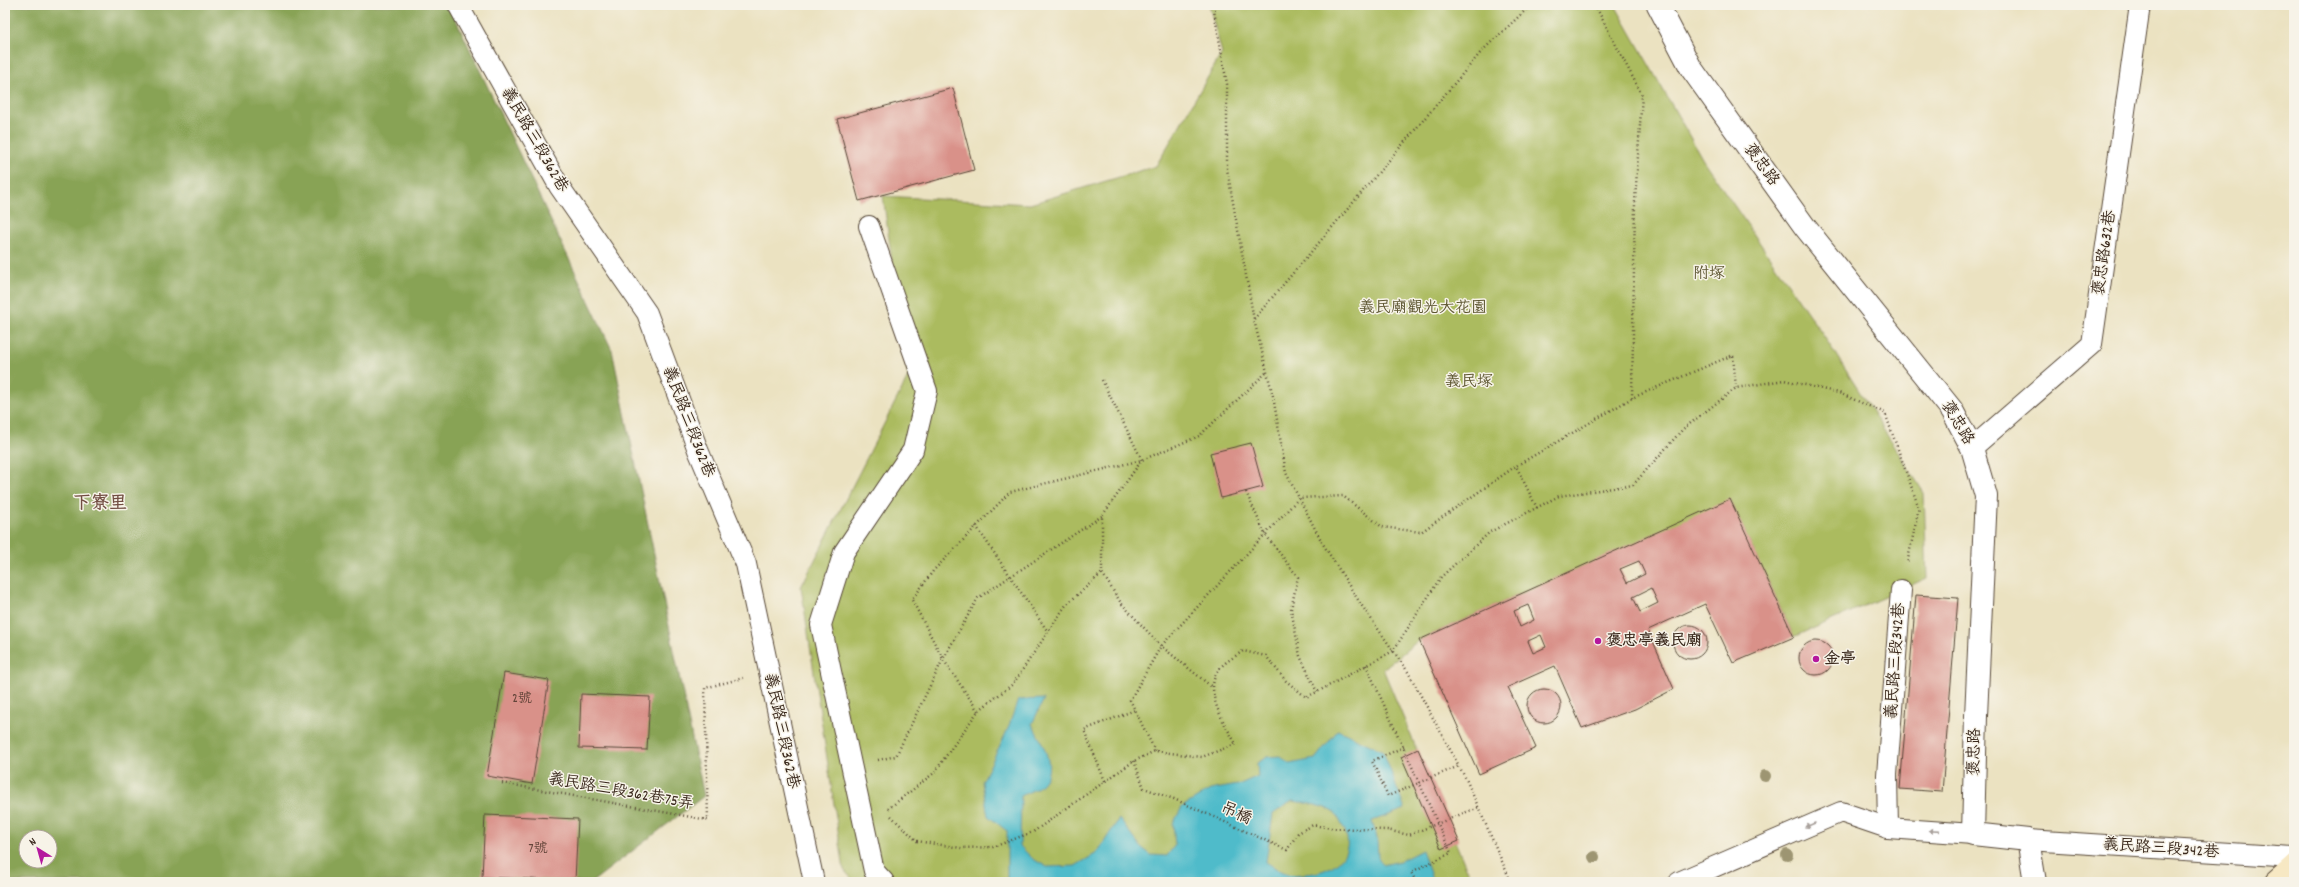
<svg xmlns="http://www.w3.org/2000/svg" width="2299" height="887" font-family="Dekko,'LXGW WenKai TC',sans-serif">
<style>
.green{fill:#abbb5e;stroke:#73723e}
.forest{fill:#88a355;stroke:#62663a;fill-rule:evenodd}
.water{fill:#4fbbca;stroke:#457274;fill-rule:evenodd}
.building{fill:#d99189;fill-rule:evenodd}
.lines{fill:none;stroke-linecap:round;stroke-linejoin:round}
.lane-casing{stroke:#554636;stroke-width:22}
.street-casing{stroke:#554636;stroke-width:24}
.secondary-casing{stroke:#554636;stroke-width:24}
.path{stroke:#554636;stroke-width:2.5;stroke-dasharray:1 3;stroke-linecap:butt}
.lane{stroke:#fff;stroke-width:20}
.street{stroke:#fff;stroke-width:22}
.secondary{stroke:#f7e8c3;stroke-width:22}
.tree{fill:#9d9572}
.oneway{fill:#a79f9a}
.poi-dot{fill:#b5179e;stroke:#f7f3e8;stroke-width:1.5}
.labels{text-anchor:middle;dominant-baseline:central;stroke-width:3;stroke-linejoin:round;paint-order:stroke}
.number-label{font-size:14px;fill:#624439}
.street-label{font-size:16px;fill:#3b2a1e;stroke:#f7f3e8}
.park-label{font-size:16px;fill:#5d5631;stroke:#f7f3e8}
.poi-label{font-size:16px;font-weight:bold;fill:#3b2a1e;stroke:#f7f3e8;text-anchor:start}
.quarter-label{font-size:18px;font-weight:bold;fill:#724e43;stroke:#f7f3e8}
</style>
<rect width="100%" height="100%" fill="#f7f3e8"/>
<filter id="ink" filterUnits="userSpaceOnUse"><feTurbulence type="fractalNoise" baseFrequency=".025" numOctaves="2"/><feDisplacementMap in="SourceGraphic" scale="8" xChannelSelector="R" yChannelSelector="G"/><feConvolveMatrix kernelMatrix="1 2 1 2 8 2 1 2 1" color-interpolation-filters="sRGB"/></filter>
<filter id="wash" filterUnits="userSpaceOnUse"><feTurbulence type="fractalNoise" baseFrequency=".012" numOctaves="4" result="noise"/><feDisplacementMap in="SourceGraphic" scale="16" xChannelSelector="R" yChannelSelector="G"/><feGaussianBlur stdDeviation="0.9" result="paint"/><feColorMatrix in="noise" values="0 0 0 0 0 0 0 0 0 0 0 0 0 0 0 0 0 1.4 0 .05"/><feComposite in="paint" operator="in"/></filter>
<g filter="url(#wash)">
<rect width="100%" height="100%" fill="#ebe2c1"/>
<path class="green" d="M 1209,5 L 1615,5 L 1703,160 L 1829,344 L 1924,493 L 1927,578 L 1794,637 L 1730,500 L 1419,640 L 1383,669 L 1472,882 L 855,882 L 844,870 L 801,587 L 908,377 L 883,196 L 1030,204 L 1156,166 L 1222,53 Z"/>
<path class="forest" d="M 5,5 L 449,5 L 612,350 L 704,796 L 592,882 L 5,882 ZM 26,837 L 50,837 L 50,861 L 26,861 Z"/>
<path class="water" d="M 1044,699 L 1032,724 C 1042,743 1061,771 1037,788 C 1032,791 1026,793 1021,796 L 1020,846 L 1033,859 L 1047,867 L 1075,866 L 1097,853 L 1119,819 L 1141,847 L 1151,855 L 1167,856 L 1175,845 L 1173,824 L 1182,807 L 1210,790 L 1238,785 L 1258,776 L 1257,763 L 1267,757 L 1280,756 L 1289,764 L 1315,759 L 1338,730 L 1383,751 L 1405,809 L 1372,821 L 1377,838 L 1378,857 L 1383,865 L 1400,861 L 1422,850 L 1433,882 L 1007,882 L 1007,831 L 988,816 L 982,782 L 1007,731 L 1018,700 ZM 1292,801 C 1306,803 1322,805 1334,812 C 1337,815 1340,821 1342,825 C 1360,855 1330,874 1303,874 C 1298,874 1292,876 1288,874 C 1280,872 1273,866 1266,862 L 1273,814 Z"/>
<g id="blocks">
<g class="building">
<path d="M 953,88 L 974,170 L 859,201 L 837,119 Z"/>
<path d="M 1251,443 L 1263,487 L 1221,498 L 1210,453 Z"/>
<path d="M 1730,499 L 1794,637 L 1733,663 L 1705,604 L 1648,630 L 1674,689 L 1635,709 L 1582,728 L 1555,666 L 1508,687 L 1536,748 L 1479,774 L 1419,640 ZM 1639,561 L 1645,574 L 1627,583 L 1620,569 ZM 1651,588 L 1658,603 L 1640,612 L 1633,597 ZM 1528,605 L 1534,620 L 1520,627 L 1514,611 ZM 1541,635 L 1546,647 L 1533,653 L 1528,641 Z"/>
<path d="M 1916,595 L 1958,598 L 1942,792 L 1900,789 Z"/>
<circle cx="1690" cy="642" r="17"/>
<circle cx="1816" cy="658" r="17"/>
<path d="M 504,673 L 549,680 L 532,784 L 487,776 Z"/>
<circle cx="1544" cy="706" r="17"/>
<path d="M 581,694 L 650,697 L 647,750 L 579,748 Z"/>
<path d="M 1418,749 L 1459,841 L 1441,849 L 1401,757 Z"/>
<path d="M 485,815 L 578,819 L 575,881 L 482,877 Z"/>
</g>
</g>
</g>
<g filter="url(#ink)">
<use href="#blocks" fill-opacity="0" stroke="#554636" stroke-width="1"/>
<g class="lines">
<g class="lane-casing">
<g id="lane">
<path d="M 458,5 L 559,186 L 647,313 L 698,450 L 746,564 L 814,882"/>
<path d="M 869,226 L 927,391 L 913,450 L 844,552 L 821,625 L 874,871 L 884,882"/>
<path d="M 1972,448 L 2092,344 L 2140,5"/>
<path d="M 1888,828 L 1887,775 L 1901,590"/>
<path d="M 2028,840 L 2294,857"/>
<path d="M 1679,882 L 1841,812 L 1888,828 L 1973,834"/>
</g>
</g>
<g class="street-casing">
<path id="street" d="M 1658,5 L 1691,68 L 1805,227 L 1952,410 L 1972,448 L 1986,496 L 1976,716 L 1973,834 L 2028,840 L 2035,882"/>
</g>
<g class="secondary-casing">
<path id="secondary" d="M 2276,882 L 2294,866"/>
</g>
<g class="path">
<path d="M 1213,5 L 1227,84 L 1227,169 L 1254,320 L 1273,396 L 1286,473 L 1323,544 L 1360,603 L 1408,672 L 1466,779 L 1511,882"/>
<path d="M 1595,5 L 1642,95 L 1635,201 L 1632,398"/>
<path d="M 1254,319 L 1482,51 L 1531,5"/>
<path d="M 1102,380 L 1142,460 L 1102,516 L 1102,573 L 1121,603 L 1161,646 L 1212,687"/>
<path d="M 1246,492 L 1265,534 L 1298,577 L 1291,609 L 1300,656 L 1317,692"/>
<path d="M 1537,508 L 1516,466 L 1632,398 L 1733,355 L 1736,388"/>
<path d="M 976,526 L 1048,632"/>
<path d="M 1366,665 L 1451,853 L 1411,872 L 1416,882"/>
<path d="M 978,711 L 943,659 L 912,600 L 933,571 L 1010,492 L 1142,460 L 1199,436 L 1267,372"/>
<path d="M 1404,747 L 1372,761 L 1388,796 L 1459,766"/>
<path d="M 1155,751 L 1130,700 L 1161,646 L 1299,498 L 1343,496 L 1382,527 L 1421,532 L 1516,466"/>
<path d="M 878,760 L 896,756 L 943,659 L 978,598 L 1102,516"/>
<path d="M 1134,761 L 1144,788 L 1174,799 L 1287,850 L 1298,833 L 1313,825 L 1331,828 L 1387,830 L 1409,835 L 1479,807"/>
<path d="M 1105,781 L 1084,730 L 1135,710"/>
<path d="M 502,783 L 708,820 L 705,688 L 743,678"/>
<path d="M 888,809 L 934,773 L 978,711 L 1013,684 L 1066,605 L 1102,573"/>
<path d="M 891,816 L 917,841 L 961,848 L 993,847 L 1033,832 L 1134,761 L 1155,751 L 1202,757 L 1236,744 C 1224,723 1200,687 1222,666 C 1228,660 1236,656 1243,651 L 1266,656 L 1286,681 L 1306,697 L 1317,692 L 1393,651 L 1441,577 L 1490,532 L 1559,496 L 1633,485 L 1683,429 L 1736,388 L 1784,380 L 1839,393 L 1885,413 L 1919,508 L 1907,564"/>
</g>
<use href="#lane" class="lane"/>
<use href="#street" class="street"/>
<use href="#secondary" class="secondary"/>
</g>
<g class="tree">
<circle cx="1765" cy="776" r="6"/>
<circle cx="1787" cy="855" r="6"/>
<circle cx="1594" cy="857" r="6"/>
</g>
<defs><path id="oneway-solid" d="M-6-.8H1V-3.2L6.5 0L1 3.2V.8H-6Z"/></defs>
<g class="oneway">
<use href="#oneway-solid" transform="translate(1810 825) rotate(157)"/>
<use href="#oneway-solid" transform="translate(1934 831) rotate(-176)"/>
</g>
</g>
<g class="poi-dot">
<circle cx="1598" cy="641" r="4"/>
<circle cx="1816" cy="659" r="4"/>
</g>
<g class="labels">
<g class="number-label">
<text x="522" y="699">2號</text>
<text x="538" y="849">7號</text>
</g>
<g class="street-label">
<text transform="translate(534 140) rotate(60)">義民路三段362巷</text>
<text transform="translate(1761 165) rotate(54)">褒忠路</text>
<text transform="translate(2105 253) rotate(-82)">褒忠路632巷</text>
<text transform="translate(688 422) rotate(69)">義民路三段362巷</text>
<text transform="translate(1957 423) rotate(59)">褒忠路</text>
<text transform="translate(1896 661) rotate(-86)">義民路三段342巷</text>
<text transform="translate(781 731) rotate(78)">義民路三段362巷</text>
<text transform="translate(1975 752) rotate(-89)">褒忠路</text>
<text transform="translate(621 792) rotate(10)">義民路三段362巷75弄</text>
<text transform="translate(1236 814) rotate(24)">吊橋</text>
<text transform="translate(2161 849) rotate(4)">義民路三段342巷</text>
</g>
<g class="park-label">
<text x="1709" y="274">附塚</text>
<text x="1423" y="308">義民廟觀光大花園</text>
<text x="1469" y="382">義民塚</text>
</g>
<g class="poi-label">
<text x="1606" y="641">褒忠亭義民廟</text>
<text x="1824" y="659">金亭</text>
</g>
<g class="quarter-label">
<text x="100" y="504">下寮里</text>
</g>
</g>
<rect width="2299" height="887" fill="none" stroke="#f7f3e8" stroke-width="20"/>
<g transform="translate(38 849) rotate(323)"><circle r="19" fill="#f7f3e8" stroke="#aca397"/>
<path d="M0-3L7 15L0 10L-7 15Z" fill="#b5179e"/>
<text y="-6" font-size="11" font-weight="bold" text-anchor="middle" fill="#3b2a1e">N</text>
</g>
</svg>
